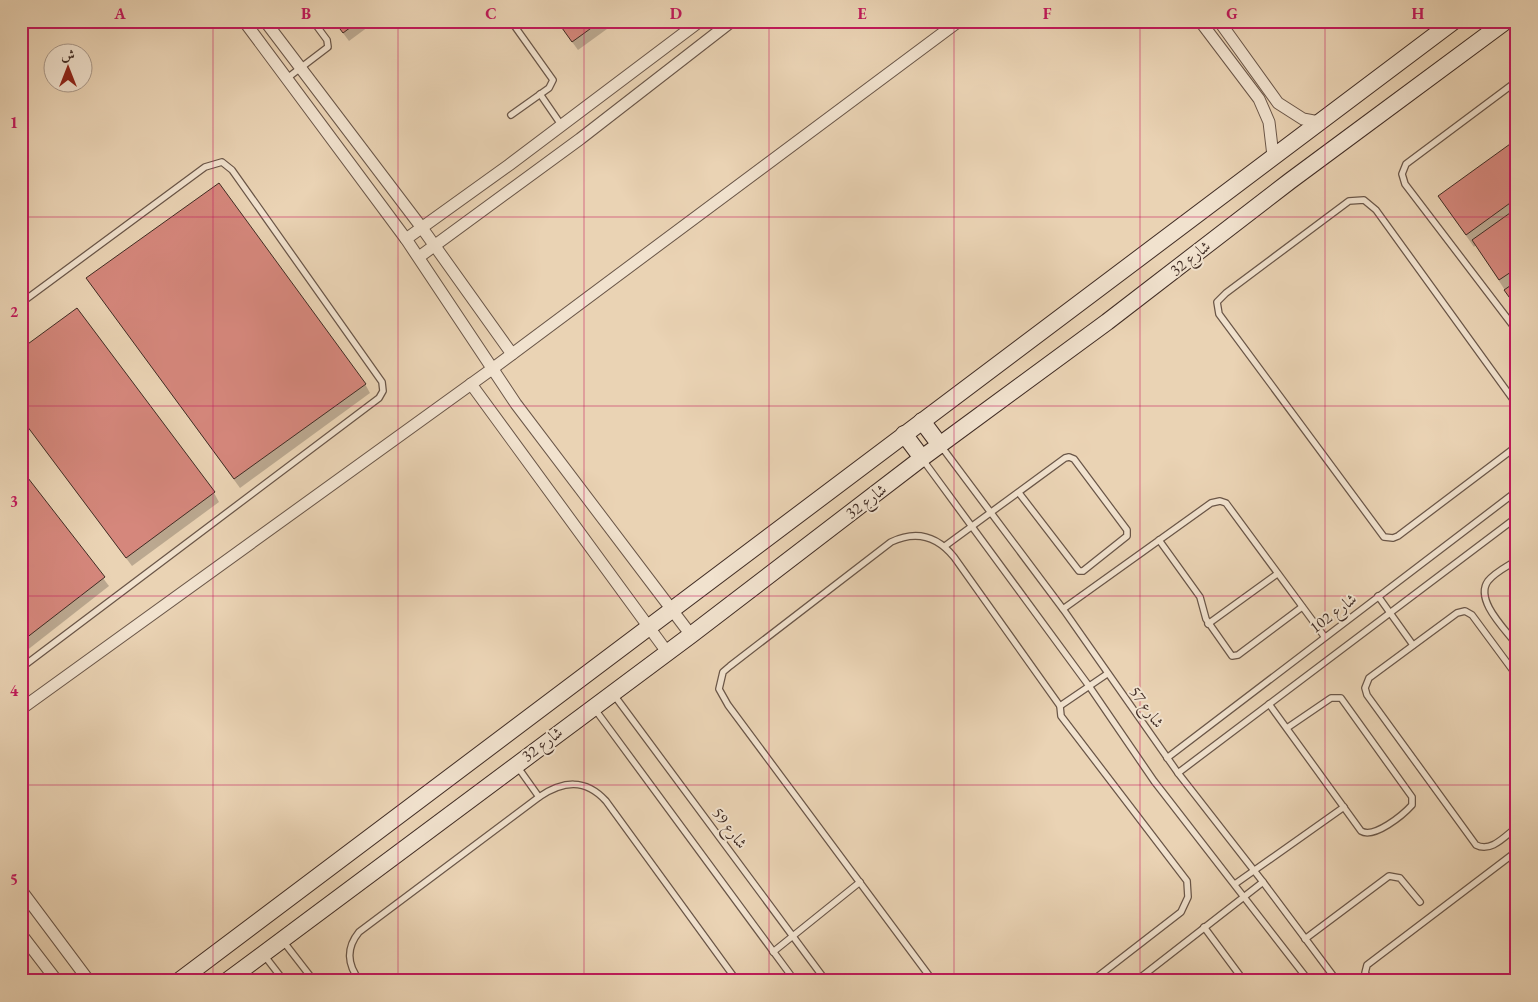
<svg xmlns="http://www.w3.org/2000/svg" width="1538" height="1002" font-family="'EB Garamond',Amiri,serif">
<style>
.shadow{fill:#0003}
.building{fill:#d5877c;stroke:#402c24}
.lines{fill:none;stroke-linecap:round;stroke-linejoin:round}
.service-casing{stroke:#6a5648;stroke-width:8}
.minor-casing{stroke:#6a5648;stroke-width:13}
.secondary-casing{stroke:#402c24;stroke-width:18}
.service{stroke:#f1e2ce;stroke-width:5.5}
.minor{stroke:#f1e2ce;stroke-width:11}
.secondary{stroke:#f1e2ce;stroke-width:16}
.grid{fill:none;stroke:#c2185b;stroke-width:1;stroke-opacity:0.55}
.labels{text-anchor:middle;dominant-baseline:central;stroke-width:4;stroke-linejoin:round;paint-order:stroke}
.street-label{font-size:16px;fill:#402c24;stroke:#f1e2ce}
.neatline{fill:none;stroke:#c2185b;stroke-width:2}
.grid-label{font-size:16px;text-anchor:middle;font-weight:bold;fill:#c2185b}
</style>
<rect width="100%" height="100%" fill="#ead3b4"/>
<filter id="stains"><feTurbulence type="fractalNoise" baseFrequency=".004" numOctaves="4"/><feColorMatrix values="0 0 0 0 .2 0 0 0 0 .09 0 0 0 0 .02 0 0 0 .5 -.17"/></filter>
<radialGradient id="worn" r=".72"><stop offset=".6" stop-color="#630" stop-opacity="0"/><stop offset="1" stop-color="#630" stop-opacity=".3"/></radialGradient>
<g class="shadow">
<path d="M 334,21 L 376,21 L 349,41 Z"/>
<path d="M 557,21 L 618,21 L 578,50 Z"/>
<path d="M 1517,141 L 1517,309 L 1476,245 L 1474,247 L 1439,197 Z"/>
<path d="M 93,287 L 365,384 L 370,393 L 240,488 Z"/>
<path d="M 21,418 L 214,493 L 219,502 L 132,566 Z"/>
<path d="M 21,471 L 109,586 L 21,655 Z"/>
</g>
<g class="building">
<path d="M 334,21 L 359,21 L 343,33 Z"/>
<path d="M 557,21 L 601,21 L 572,42 Z"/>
<path d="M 1517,139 L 1517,198 L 1466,235 L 1438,196 Z"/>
<path d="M 219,183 L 366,384 L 234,479 L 86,278 Z"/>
<path d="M 1517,208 L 1517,268 L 1499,280 L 1472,240 Z"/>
<path d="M 1517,281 L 1517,308 L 1504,290 Z"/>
<path d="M 77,308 L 215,492 L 126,558 L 21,418 L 21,349 Z"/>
<path d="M 21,469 L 105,577 L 21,642 Z"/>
</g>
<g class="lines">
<g class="service-casing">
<g id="service">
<path d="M 511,21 L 553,80 L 549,88 L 511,115"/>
<path d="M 286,79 L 328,47 L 327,40 L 313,21"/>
<path d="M 1517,81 L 1406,164 L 1402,174 L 1405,184 L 1517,331"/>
<path d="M 540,94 L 562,126"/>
<path d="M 21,303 L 205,167 L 222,162 L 232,170 L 382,382 L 383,391 L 379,398 L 21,668"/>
<path d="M 1517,405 L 1376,210 L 1364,200 L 1349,201 L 1226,293 L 1217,302 L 1219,314 L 1384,537 L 1393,538 L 1398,536 L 1517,446"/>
<path d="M 941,446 L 1063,609 L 1178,773 L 1263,882 L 1337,981"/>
<path d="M 923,460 L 1089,686 L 1154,781 L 1309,981"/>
<path d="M 1159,540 L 1200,597 L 1206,619 L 1232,656 L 1238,655 L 1302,607"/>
<path d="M 945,546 L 1065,458 L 1069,457 L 1074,459 L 1127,530 L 1127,536 L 1083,571 L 1079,571 L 1019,493"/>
<path d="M 1517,560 C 1508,566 1495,572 1488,581 C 1474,600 1506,630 1517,645"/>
<path d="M 1378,596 L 1413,645"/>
<path d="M 1063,609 L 1211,503 L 1220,501 L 1226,503 L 1324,636"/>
<path d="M 1208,624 L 1277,574"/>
<path d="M 1517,676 L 1472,615 L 1465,611 L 1457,613 L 1369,678 L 1365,688 L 1367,695 L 1476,845 C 1491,853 1505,836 1517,827"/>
<path d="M 614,695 L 826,981"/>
<path d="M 1269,704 L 1361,831 C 1374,839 1403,815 1412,805 L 1412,797 L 1341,698 L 1331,698 L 1287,728"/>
<path d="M 1060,706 L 1107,674"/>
<path d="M 594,708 L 795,981"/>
<path d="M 1167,758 L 1517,491"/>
<path d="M 517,766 L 539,797"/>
<path d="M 1178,773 L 1517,517"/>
<path d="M 1235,884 L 1344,807"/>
<path d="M 1204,927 L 1244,981"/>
<path d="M 1305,939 L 1389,876 L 1400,878 L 1420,902"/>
<path d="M 283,941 L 314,981"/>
<path d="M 773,952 L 860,882"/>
<path d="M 264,955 L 284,981"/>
<path d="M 360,981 C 347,965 346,948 359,932 L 539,797 C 563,781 585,778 606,801 L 737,981"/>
<path d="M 933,981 L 728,705 L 719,689 L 723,672 L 730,666 L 891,542 C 916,530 937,536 954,557 L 1060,706 L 1061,716 L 1187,881 L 1188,897 L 1181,912 L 1092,981"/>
<path d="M 1136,981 L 1263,882"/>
<path d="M 1371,981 L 1365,973 L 1367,965 L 1517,851"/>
</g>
</g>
<g class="minor-casing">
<g id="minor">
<path d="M 244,21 L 406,239 L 516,404 L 691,635"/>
<path d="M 265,21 L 422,228 L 512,354"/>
<path d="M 1200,21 L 1259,99 L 1269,122 L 1273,156"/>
<path d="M 1219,21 L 1278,103 L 1303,119 L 1319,122"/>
<path d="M 406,239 L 509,165 L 700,21"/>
<path d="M 419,257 L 580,139 L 732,21"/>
<path d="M 471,384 L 667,652"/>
<path d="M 21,709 L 492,369 L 959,21"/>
<path d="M 21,890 L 89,981"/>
<path d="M 21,934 L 57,981"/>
</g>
</g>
<g class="secondary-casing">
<g id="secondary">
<path d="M 922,421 L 940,445"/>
<path d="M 904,434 L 922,458"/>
<path d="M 179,981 L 1454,21"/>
<path d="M 227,981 L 691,635 L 922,458 L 1107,322 L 1290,181 L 1506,21"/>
</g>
</g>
<use href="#service" class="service"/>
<use href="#minor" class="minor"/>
<use href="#secondary" class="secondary"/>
</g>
<path class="grid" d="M 213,21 L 213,981M 398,21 L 398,981M 584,21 L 584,981M 769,21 L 769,981M 954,21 L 954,981M 1140,21 L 1140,981M 1325,21 L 1325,981M 21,217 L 1517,217M 21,406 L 1517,406M 21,596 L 1517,596M 21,785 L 1517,785"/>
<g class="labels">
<g class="street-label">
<text transform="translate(1190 258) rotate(-38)">شارع 32</text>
<text transform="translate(866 501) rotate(-37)">شارع 32</text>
<text transform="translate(1333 613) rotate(-37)">شارع 102</text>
<text transform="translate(1147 707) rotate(54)">شارع 57</text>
<text transform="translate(542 744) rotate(-37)">شارع 32</text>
<text transform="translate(730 828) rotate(53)">شارع 59</text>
</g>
</g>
<rect width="1538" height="1002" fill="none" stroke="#ead3b4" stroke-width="55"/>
<g transform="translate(68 68)"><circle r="24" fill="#f1e2ce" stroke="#aa998a"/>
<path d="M0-4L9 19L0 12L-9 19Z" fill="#8f2418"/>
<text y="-8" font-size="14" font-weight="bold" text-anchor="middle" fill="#402c24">ش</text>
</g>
<rect x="28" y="28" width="1482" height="946" class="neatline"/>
<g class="grid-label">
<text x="120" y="19">A</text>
<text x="306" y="19">B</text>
<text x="491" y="19">C</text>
<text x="676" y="19">D</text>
<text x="862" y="19">E</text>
<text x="1047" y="19">F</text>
<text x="1232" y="19">G</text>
<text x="1418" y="19">H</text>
<text x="14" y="128">1</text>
<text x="14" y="317">2</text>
<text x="14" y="507">3</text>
<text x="14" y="696">4</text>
<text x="14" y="885">5</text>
</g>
<rect width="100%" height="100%" filter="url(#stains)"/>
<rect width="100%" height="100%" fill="url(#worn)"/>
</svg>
